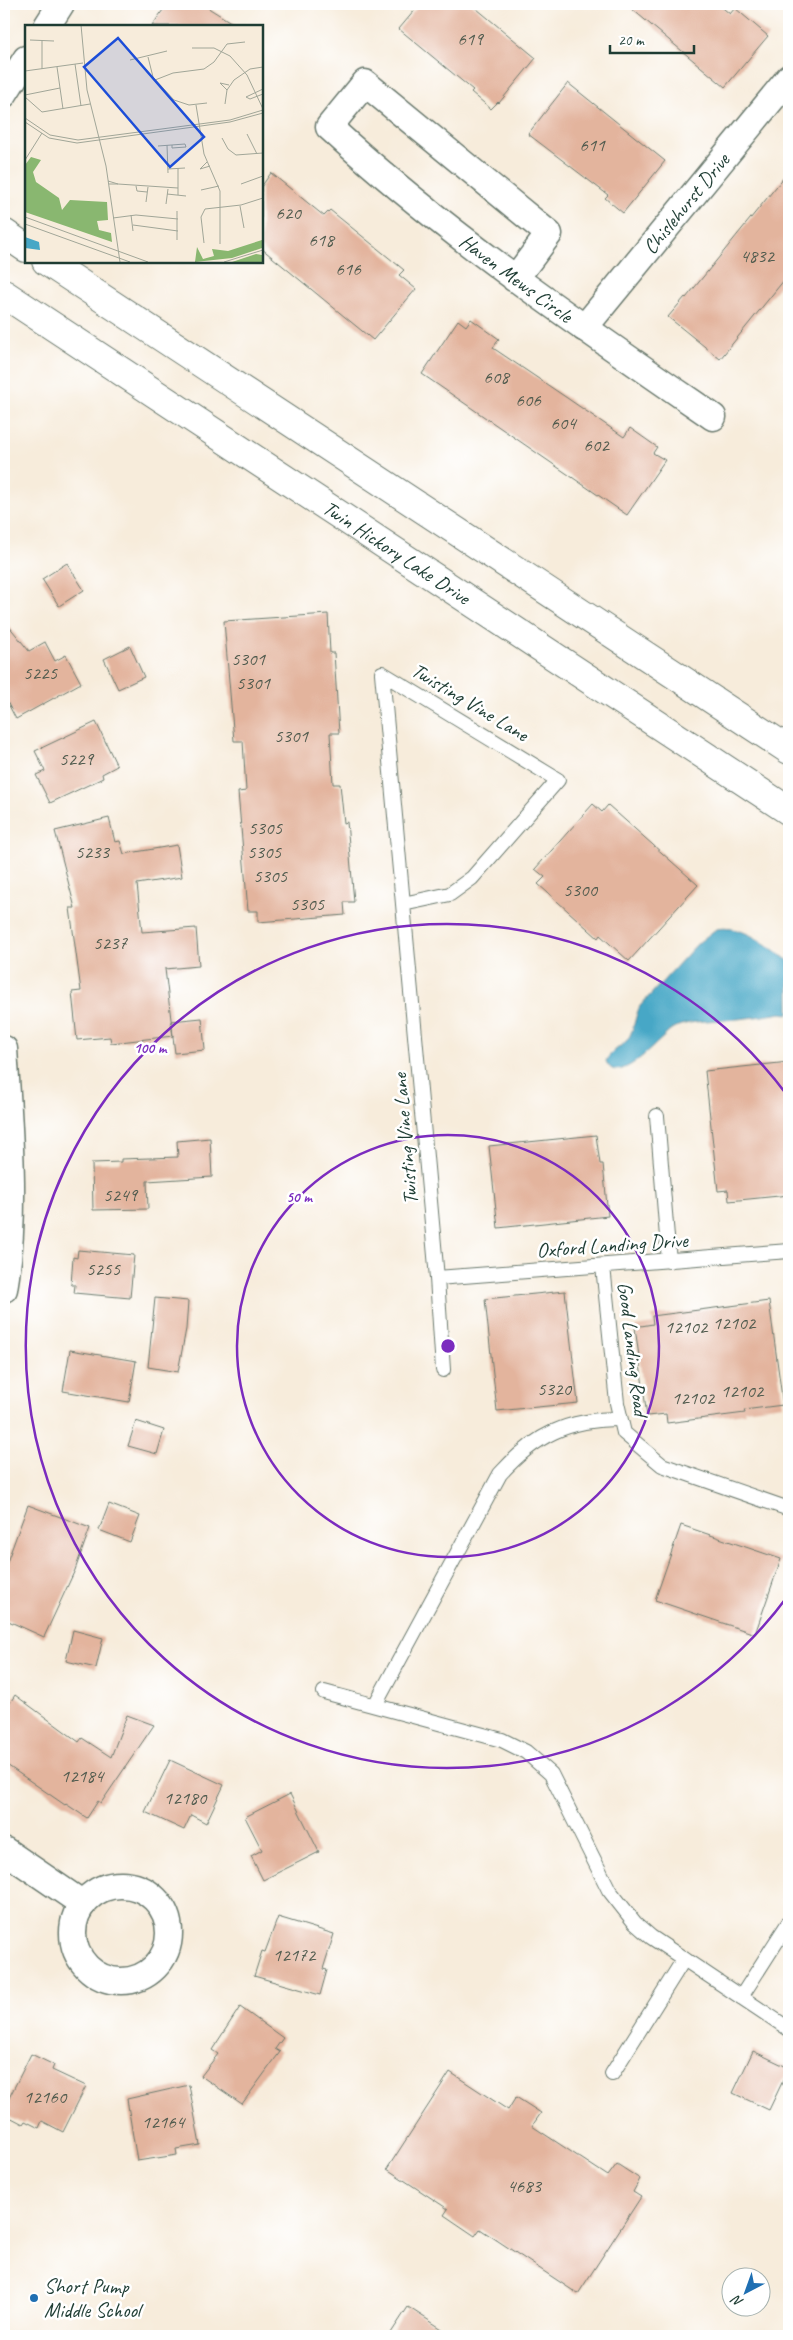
<svg xmlns="http://www.w3.org/2000/svg" width="793" height="2340" font-family="Caveat,sans-serif">
<style>
.water{fill:#47a7c6;stroke:#33727d}
.building{fill:#e3b49d}
.lines{fill:none;stroke-linecap:round;stroke-linejoin:round}
.service-casing{stroke:#6b7a6e;stroke-width:16}
.minor-casing{stroke:#6b7a6e;stroke-width:29}
.tertiary-casing{stroke:#6b7a6e;stroke-width:30}
.service{stroke:#fff;stroke-width:14}
.minor{stroke:#fff;stroke-width:26}
.tertiary{stroke:#fff;stroke-width:28}
.ring{fill:none;stroke:#7b2cbf;stroke-width:2.5}
.poi-dot{fill:#1f6fb2;stroke:#fff;stroke-width:2}
.labels{text-anchor:middle;dominant-baseline:central;stroke-width:5;stroke-linejoin:round;paint-order:stroke}
.number-label{font-size:19px;fill:#505b4e}
.street-label{font-size:21px;fill:#1f3d34;stroke:#fff}
.poi-label{font-size:21px;fill:#1f3d34;stroke:#fff;text-anchor:start}
.inset-road{fill:none;stroke:#a1a698;stroke-width:1}
.view{fill:#1d4ed8;fill-opacity:0.15;stroke:#1d4ed8;stroke-width:2.5}
.inset-edge{fill:none;stroke:#1f3d34;stroke-width:2.5}
.centre{fill:#7b2cbf;stroke:#fff;stroke-width:2.5}
.ring-label{font-size:15px;text-anchor:middle;font-weight:bold;fill:#7b2cbf;stroke:#fff;stroke-width:5;stroke-linejoin:round;paint-order:stroke}
</style>
<rect width="100%" height="100%" fill="#fff"/>
<filter id="ink" filterUnits="userSpaceOnUse"><feTurbulence type="fractalNoise" baseFrequency=".02" numOctaves="2"/><feDisplacementMap in="SourceGraphic" scale="10" xChannelSelector="R" yChannelSelector="G"/><feConvolveMatrix kernelMatrix="1 2 1 2 8 2 1 2 1" color-interpolation-filters="sRGB"/></filter>
<filter id="wash" filterUnits="userSpaceOnUse"><feTurbulence type="fractalNoise" baseFrequency=".0096" numOctaves="4" result="noise"/><feDisplacementMap in="SourceGraphic" scale="20" xChannelSelector="R" yChannelSelector="G"/><feGaussianBlur stdDeviation="1.12" result="paint"/><feColorMatrix in="noise" values="0 0 0 0 0 0 0 0 0 0 0 0 0 0 0 0 0 1.4 0 .05"/><feComposite in="paint" operator="in"/></filter>
<g filter="url(#wash)">
<rect width="100%" height="100%" fill="#f7ecdb"/>
<path class="water" d="M 716,929 C 744,924 767,946 789,961 L 789,1014 L 781,1013 C 769,1015 758,1017 746,1018 C 727,1021 690,1019 674,1028 C 661,1036 617,1091 606,1061 C 610,1052 621,1047 628,1039 C 634,1030 635,1016 640,1006 L 698,943 Z"/>
<g id="blocks">
<g class="building">
<path d="M 167,4 L 202,4 L 237,26 L 152,26 Z"/>
<path d="M 420,4 L 471,4 L 536,58 L 499,103 L 498,102 L 491,109 L 471,92 L 473,90 L 399,29 Z"/>
<path d="M 626,4 L 718,4 L 730,14 L 735,8 L 768,36 L 725,87 Z"/>
<path d="M 568,83 L 665,161 L 623,213 L 605,198 L 608,195 L 528,134 Z"/>
<path d="M 789,171 L 789,274 L 720,359 L 668,317 L 685,297 L 686,298 Z"/>
<path d="M 271,173 L 324,216 L 330,210 L 404,270 L 399,275 L 416,289 L 373,340 L 261,248 L 261,187 Z"/>
<path d="M 471,319 L 499,339 L 493,348 L 567,398 L 624,437 L 630,428 L 657,447 L 653,453 L 665,460 L 627,515 L 422,374 L 458,320 L 466,326 Z"/>
<path d="M 67,563 L 84,590 L 59,606 L 42,579 Z"/>
<path d="M 328,614 L 330,653 L 334,653 L 339,733 L 330,733 L 333,784 L 340,784 L 344,823 L 347,822 L 354,902 L 344,902 L 345,915 L 258,922 L 258,911 L 248,911 L 238,792 L 246,791 L 243,741 L 234,741 L 224,621 Z"/>
<path d="M 4,620 L 29,651 L 45,642 L 55,661 L 66,655 L 81,683 L 16,719 L 4,696 Z"/>
<path d="M 130,646 L 144,677 L 118,689 L 104,659 Z"/>
<path d="M 96,722 L 117,766 L 102,774 L 103,778 L 50,803 L 36,775 L 45,771 L 35,751 Z"/>
<path d="M 593,804 L 602,812 L 608,805 L 698,885 L 629,961 L 600,935 L 598,938 L 538,884 L 545,877 L 535,869 Z"/>
<path d="M 109,818 L 115,842 L 120,841 L 124,854 L 177,845 L 182,877 L 137,884 L 142,932 L 196,928 L 199,966 L 165,969 L 173,1036 L 111,1043 L 110,1037 L 77,1040 L 72,992 L 81,991 L 70,908 L 75,908 L 55,831 Z"/>
<path d="M 202,1018 L 205,1050 L 175,1053 L 171,1021 Z"/>
<path d="M 789,1062 L 789,1195 L 729,1201 L 728,1190 L 718,1191 L 705,1071 Z"/>
<path d="M 596,1135 L 600,1164 L 603,1164 L 608,1216 L 498,1228 L 489,1146 Z"/>
<path d="M 210,1138 L 212,1177 L 147,1181 L 148,1209 L 93,1210 L 92,1163 L 121,1162 L 121,1159 L 178,1157 L 177,1141 Z"/>
<path d="M 78,1250 L 134,1255 L 130,1298 L 74,1293 L 75,1285 L 71,1285 L 73,1257 L 77,1258 Z"/>
<path d="M 565,1291 L 578,1403 L 497,1411 L 485,1299 Z"/>
<path d="M 155,1298 L 188,1301 L 186,1329 L 178,1372 L 148,1367 Z"/>
<path d="M 769,1301 L 783,1405 L 744,1410 L 745,1413 L 667,1423 L 666,1414 L 647,1416 L 635,1327 L 653,1324 L 652,1316 Z"/>
<path d="M 70,1350 L 136,1361 L 129,1402 L 63,1391 Z"/>
<path d="M 136,1421 L 164,1430 L 157,1454 L 128,1446 Z"/>
<path d="M 109,1504 L 140,1516 L 130,1542 L 99,1530 Z"/>
<path d="M 28,1505 L 90,1528 L 75,1570 L 44,1637 L 4,1619 L 4,1570 Z"/>
<path d="M 681,1525 L 781,1559 L 755,1634 L 655,1600 Z"/>
<path d="M 73,1630 L 103,1638 L 96,1668 L 66,1661 Z"/>
<path d="M 15,1695 L 79,1742 L 82,1738 L 111,1757 L 127,1715 L 154,1725 L 101,1803 L 98,1801 L 87,1818 L 66,1804 L 65,1805 L 4,1763 L 4,1712 Z"/>
<path d="M 170,1760 L 224,1785 L 206,1823 L 191,1815 L 184,1830 L 145,1812 Z"/>
<path d="M 290,1794 L 319,1852 L 263,1880 L 251,1856 L 262,1850 L 245,1817 Z"/>
<path d="M 278,1917 L 334,1934 L 323,1969 L 327,1970 L 320,1995 L 254,1976 L 262,1951 L 265,1952 Z"/>
<path d="M 240,2007 L 283,2038 L 275,2049 L 280,2052 L 242,2104 L 201,2076 L 218,2054 L 212,2050 Z"/>
<path d="M 753,2051 L 789,2068 L 769,2110 L 733,2093 Z"/>
<path d="M 31,2054 L 54,2065 L 52,2070 L 86,2086 L 63,2132 L 42,2121 L 39,2128 L 25,2121 L 23,2124 L 4,2114 L 4,2108 Z"/>
<path d="M 450,2072 L 508,2110 L 516,2097 L 541,2113 L 532,2126 L 608,2176 L 617,2164 L 640,2179 L 633,2192 L 641,2197 L 578,2294 L 480,2229 L 475,2236 L 444,2215 L 448,2209 L 387,2169 Z"/>
<path d="M 189,2085 L 200,2145 L 176,2149 L 177,2155 L 137,2161 L 127,2099 Z"/>
<path d="M 408,2307 L 453,2336 L 389,2336 Z"/>
</g>
</g>
</g>
<g filter="url(#ink)">
<use href="#blocks" fill-opacity="0" stroke="#6b7a6e" stroke-width="1"/>
<g class="lines">
<g class="service-casing">
<g id="service">
<path d="M 403,904 L 450,894 L 472,878 L 558,780 L 382,673 L 437,1278 L 443,1370"/>
<path d="M 657,1116 L 669,1261"/>
<path d="M 603,1266 L 617,1403 L 624,1433 L 662,1465 L 789,1509"/>
<path d="M 437,1278 L 789,1251"/>
<path d="M 324,1692 L 502,1740 L 526,1752 L 551,1774 L 609,1890 L 635,1923 L 651,1937 L 789,2029"/>
<path d="M 375,1705 L 500,1474 C 535,1435 568,1419 620,1419"/>
<path d="M 741,1997 L 789,1922"/>
<path d="M 612,2074 L 684,1959"/>
</g>
</g>
<g class="minor-casing">
<g id="minor">
<path d="M 47,26 L 61,4"/>
<path d="M 4,94 L 26,59"/>
<path id="s1" d="M 515,279 L 549,234 L 365,83 L 329,127 C 448,236 581,326 713,417"/>
<path id="s2" d="M 584,328 L 789,78"/>
<path d="M 4,1049 C 9,1125 17,1214 4,1289"/>
<path d="M 4,1850 L 83,1904"/>
<circle cx="121" cy="1933" r="48"/>
</g>
</g>
<g class="tertiary-casing">
<g id="tertiary">
<path d="M 4,233 L 26,248"/>
<path d="M 46,261 L 789,750"/>
<path id="s3" d="M 4,294 L 789,811"/>
</g>
</g>
<use href="#service" class="service"/>
<use href="#minor" class="minor"/>
<use href="#tertiary" class="tertiary"/>
</g>
</g>
<g class="ring">
<circle cx="448" cy="1346" r="211"/>
<path d="M787 1597A422 422 0 1 1 787 1095"/>
</g>
<circle class="poi-dot" cx="34" cy="2298" r="5"/>
<g class="labels">
<g class="number-label">
<text x="470" y="39">619</text>
<text x="592" y="145">611</text>
<text x="288" y="213">620</text>
<text x="321" y="240">618</text>
<text x="757" y="256">4832</text>
<text x="348" y="269">616</text>
<text x="496" y="377">608</text>
<text x="528" y="400">606</text>
<text x="563" y="423">604</text>
<text x="596" y="445">602</text>
<text x="248" y="659">5301</text>
<text x="40" y="673">5225</text>
<text x="253" y="683">5301</text>
<text x="291" y="736">5301</text>
<text x="76" y="759">5229</text>
<text x="265" y="828">5305</text>
<text x="92" y="852">5233</text>
<text x="264" y="852">5305</text>
<text x="270" y="876">5305</text>
<text x="580" y="890">5300</text>
<text x="307" y="904">5305</text>
<text x="110" y="943">5237</text>
<text x="120" y="1195">5249</text>
<text x="103" y="1269">5255</text>
<text x="734" y="1323">12102</text>
<text x="686" y="1327">12102</text>
<text x="554" y="1389">5320</text>
<text x="742" y="1391">12102</text>
<text x="693" y="1398">12102</text>
<text x="82" y="1776">12184</text>
<text x="185" y="1798">12180</text>
<text x="294" y="1955">12172</text>
<text x="45" y="2097">12160</text>
<text x="163" y="2122">12164</text>
<text x="524" y="2186">4683</text>
</g>
<g class="street-label">
<text stroke="none"><textPath href="#s2" startOffset="161">Chislehurst Drive</textPath></text>
<text stroke="none"><textPath href="#s1" startOffset="592">Haven Mews Circle</textPath></text>
<text stroke="none"><textPath href="#s3" startOffset="470">Twin Hickory Lake Drive</textPath></text>
<text transform="translate(470 702) rotate(31)">Twisting Vine Lane</text>
<text transform="translate(405 1139) rotate(-95)">Twisting Vine Lane</text>
<text transform="translate(612 1245) rotate(-4)">Oxford Landing Drive</text>
<text transform="translate(633 1349) rotate(83)">Good Landing Road</text>
</g>
<g class="poi-label">
<text x="44" y="2286">Short Pump<tspan x="44" dy="24">Middle School</tspan></text>
</g>
</g>
<g transform="translate(25 25)">
<rect width="238" height="238" fill="#f7ecdb"/>
<path d="M 6,132 L 16,135 L 8,147 L 11,157 L 34,173 L 37,185 L 45,175 L 82,177 L 83,195 L 72,196 L 74,205 L 86,208 L 87,217 L 0,187 L 0,140 ZM 237,215 L 237,223 L 207,233 L 170,237 L 172,222 L 178,234 L 189,231 L 187,224 L 203,226 ZM 231,229 L 237,230 L 237,237 L 207,237 Z" fill="#89b770"/>
<path d="M 0,212 L 14,217 L 15,225 L 0,223 Z" fill="#47a7c6"/>
<path class="inset-road" d="M 8,0 L 48,0M 56,0 L 62,65 L 81,141 L 95,237M 5,15 L 29,16M 17,15 L 17,44M 167,23 L 189,23 L 205,31 L 222,50 L 238,84M 123,32 L 128,52 L 149,75 L 164,80 L 182,78M 105,35 L 142,26M 50,39 L 56,81M 32,42 L 38,84M 0,46 L 58,38M 130,55 L 148,48 L 179,44 L 189,37 L 202,19 L 220,17M 238,64 L 221,72 L 225,74 L 238,69M 202,65 L 195,58 L 204,60M 0,70 L 35,63M 0,72 L 17,87 L 65,79M 200,79 L 202,65 L 209,55 L 225,44 L 238,42M 171,80 L 179,129 L 195,166 L 195,219M 0,93 L 25,110 L 53,115 L 205,95 L 238,85M 0,97 L 24,113 L 52,118 L 205,97 L 238,88M 222,109 L 232,129M 197,113 L 203,124 L 211,130 L 238,128M 142,120 L 143,148M 147,120 L 147,123 L 161,122 L 160,119M 133,121 L 160,119M 0,135 L 17,108M 182,137 L 175,144 L 185,141M 143,144 L 160,143M 83,156 L 93,159 L 84,159M 93,159 L 153,163M 216,159 L 238,151M 111,161 L 112,166 L 122,167M 176,165 L 194,161M 142,169 L 161,171M 153,170 L 153,143M 121,177 L 123,162M 141,179 L 143,164M 215,181 L 219,203M 106,190 L 108,206M 0,192 L 123,237M 88,193 L 111,190 L 153,194M 0,199 L 105,237M 108,200 L 153,206M 152,215 L 152,186M 179,218 L 176,192 L 180,184 L 216,180 L 238,173M 199,237 L 238,225"/>
<path class="view" d="M 93,13 L 179,112 L 145,142 L 59,42 Z"/>
<rect width="238" height="238" class="inset-edge"/>
</g>
<circle cx="448" cy="1346" r="8" class="centre"/>
<g class="ring-label">
<text x="150" y="1053">100 m</text>
<text x="299" y="1202">50 m</text>
</g>
<rect width="793" height="2340" fill="none" stroke="#fff" stroke-width="20"/>
<g transform="translate(746 2292) rotate(221)"><circle r="24" fill="#ffffff" stroke="#a5b1ae"/>
<path d="M0-4L9 19L0 12L-9 19Z" fill="#1f6fb2"/>
<text y="-8" font-size="14" font-weight="bold" text-anchor="middle" fill="#1f3d34">N</text>
</g>
<path d="M610 45v8h84v-8" fill="none" stroke="#1f3d34" stroke-width="2.5"/>
<text x="618" y="45" font-size="15" fill="#1f3d34" stroke="#ffffff" stroke-width="4" paint-order="stroke">20 m</text>
</svg>
